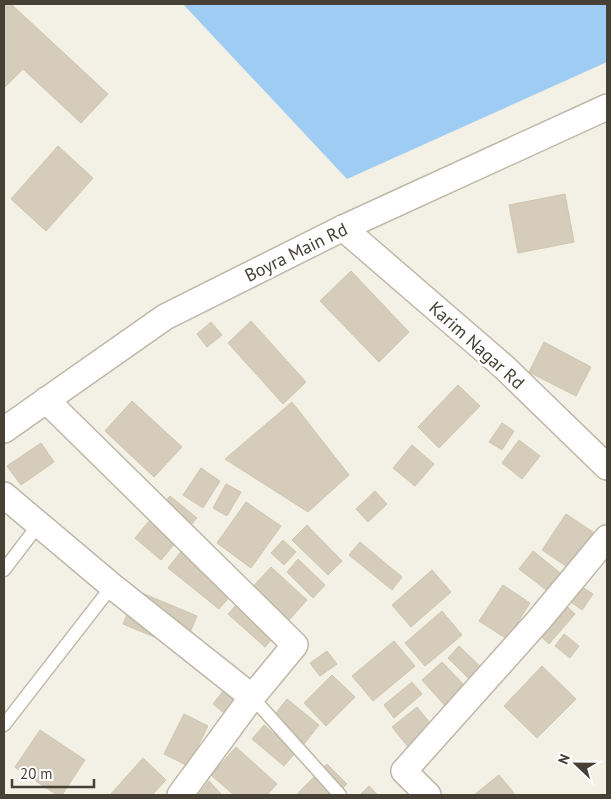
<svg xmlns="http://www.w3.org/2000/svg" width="611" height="799" font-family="'PT Sans',sans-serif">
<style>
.water{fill:#9fccf3}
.building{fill:#d5ccbb;stroke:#d0c5ae}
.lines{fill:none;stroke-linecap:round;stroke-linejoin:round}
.service-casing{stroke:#bfb8a8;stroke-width:15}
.minor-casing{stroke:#bfb8a8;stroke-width:28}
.service{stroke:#fff;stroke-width:12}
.minor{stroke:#fff;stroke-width:25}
.labels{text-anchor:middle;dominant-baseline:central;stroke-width:5;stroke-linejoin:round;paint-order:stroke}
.street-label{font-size:18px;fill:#464035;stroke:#fff}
</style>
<rect width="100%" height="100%" fill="#f3f0e6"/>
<path class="water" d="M 183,4 L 607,4 L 607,62 L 347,179 Z"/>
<g class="building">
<path d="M 4,4 L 11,4 L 108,94 L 81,123 L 23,69 L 4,88 Z"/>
<path d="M 58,146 L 93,178 L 46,231 L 11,199 Z"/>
<path d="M 565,194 L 574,242 L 518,253 L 509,205 Z"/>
<path d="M 351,271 L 409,332 L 379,362 L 320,301 Z"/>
<path d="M 251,321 L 306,382 L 283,404 L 228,343 Z"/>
<path d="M 211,322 L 222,335 L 207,347 L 197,334 Z"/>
<path d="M 544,342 L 591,367 L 576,396 L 529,372 Z"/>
<path d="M 458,385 L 480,406 L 439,448 L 418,427 Z"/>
<path d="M 132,401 L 182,447 L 154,477 L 105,431 Z"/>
<path d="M 292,402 L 349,475 L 308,512 L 225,459 Z"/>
<path d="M 502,423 L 514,431 L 502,450 L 489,442 Z"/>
<path d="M 519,440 L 540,456 L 522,479 L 502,463 Z"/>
<path d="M 41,443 L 54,462 L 21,485 L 7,466 Z"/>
<path d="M 412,445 L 434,464 L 415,486 L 393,468 Z"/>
<path d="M 201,468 L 220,481 L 203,508 L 183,495 Z"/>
<path d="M 226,484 L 241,492 L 227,516 L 213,508 Z"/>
<path d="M 375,491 L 387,504 L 368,522 L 356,509 Z"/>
<path d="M 170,496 L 197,518 L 161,560 L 135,538 Z"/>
<path d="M 246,502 L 281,526 L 251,568 L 217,543 Z"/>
<path d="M 566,514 L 593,532 L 569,568 L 542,550 Z"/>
<path d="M 307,525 L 342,561 L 328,575 L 292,540 Z"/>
<path d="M 190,540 L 242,582 L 219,609 L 168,568 Z"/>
<path d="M 283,540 L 296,552 L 284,565 L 271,553 Z"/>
<path d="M 360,542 L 402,577 L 392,590 L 349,555 Z"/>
<path d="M 533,551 L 564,576 L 550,593 L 519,569 Z"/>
<path d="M 298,559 L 325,585 L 313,598 L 287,572 Z"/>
<path d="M 271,567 L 307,600 L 265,647 L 228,614 Z"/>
<path d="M 432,570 L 451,592 L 411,627 L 392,605 Z"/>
<path d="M 578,584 L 593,594 L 582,610 L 567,599 Z"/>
<path d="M 503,585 L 530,603 L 507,639 L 479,621 Z"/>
<path d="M 137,591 L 197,616 L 183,649 L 123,624 Z"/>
<path d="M 562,602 L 575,614 L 549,644 L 536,632 Z"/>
<path d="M 442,611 L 462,635 L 425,666 L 405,643 Z"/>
<path d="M 564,634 L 579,646 L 570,658 L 555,646 Z"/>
<path d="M 394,641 L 415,666 L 373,701 L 352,676 Z"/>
<path d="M 459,646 L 484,670 L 472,682 L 448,658 Z"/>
<path d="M 327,651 L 337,664 L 320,676 L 310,663 Z"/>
<path d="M 442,662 L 469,690 L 448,709 L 422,680 Z"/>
<path d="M 542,666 L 576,699 L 537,738 L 504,706 Z"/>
<path d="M 332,675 L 355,697 L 326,726 L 304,703 Z"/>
<path d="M 235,676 L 236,723 L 213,704 Z"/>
<path d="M 412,682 L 422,694 L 394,718 L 384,705 Z"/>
<path d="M 287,699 L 319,725 L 304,744 L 272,718 Z"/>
<path d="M 417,707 L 434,728 L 409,748 L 392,727 Z"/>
<path d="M 184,714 L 208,726 L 188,766 L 164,754 Z"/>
<path d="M 264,725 L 296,752 L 284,766 L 252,739 Z"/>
<path d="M 40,730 L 85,760 L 62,795 L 57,795 L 15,767 Z"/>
<path d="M 236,747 L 277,784 L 267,795 L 234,795 L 211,775 Z"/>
<path d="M 143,758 L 166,780 L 152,795 L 110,795 Z"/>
<path d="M 327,764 L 347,784 L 336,795 L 300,795 L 298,793 Z"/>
<path d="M 499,775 L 514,793 L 511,795 L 474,795 Z"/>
<path d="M 209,781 L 222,795 L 198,795 Z"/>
<path d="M 369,786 L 378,795 L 360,795 Z"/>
</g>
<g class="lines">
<g class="service-casing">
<g id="service">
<path d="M 4,570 L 39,524"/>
<path d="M 252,697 L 340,795"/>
<path d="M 4,725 L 112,586"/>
</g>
</g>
<g class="minor-casing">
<g id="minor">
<path d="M 343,228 L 504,367 L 607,467"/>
<path d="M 46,400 L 295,645 L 252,697"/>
<path d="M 4,430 L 165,317 L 343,228 L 607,107"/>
<path d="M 4,495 L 112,586 L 252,697 L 180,795"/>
<path d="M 428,795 L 404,771 L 539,620 L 607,538"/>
</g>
</g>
<use href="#service" class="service"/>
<use href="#minor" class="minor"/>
</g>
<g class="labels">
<g class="street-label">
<text transform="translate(296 252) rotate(-26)">Boyra Main Rd</text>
<text transform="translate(477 345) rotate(42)">Karim Nagar Rd</text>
</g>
</g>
<rect width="611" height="799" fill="none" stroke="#464035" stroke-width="10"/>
<g transform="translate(576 764) rotate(292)" stroke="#ffffff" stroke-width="4" paint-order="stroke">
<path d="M0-4L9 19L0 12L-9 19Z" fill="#464035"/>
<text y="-8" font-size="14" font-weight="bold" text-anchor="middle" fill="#464035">N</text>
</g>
<path d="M12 779v8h82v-8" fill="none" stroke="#464035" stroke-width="2.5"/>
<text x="20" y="779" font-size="15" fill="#464035" stroke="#ffffff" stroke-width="4" paint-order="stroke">20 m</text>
</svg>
